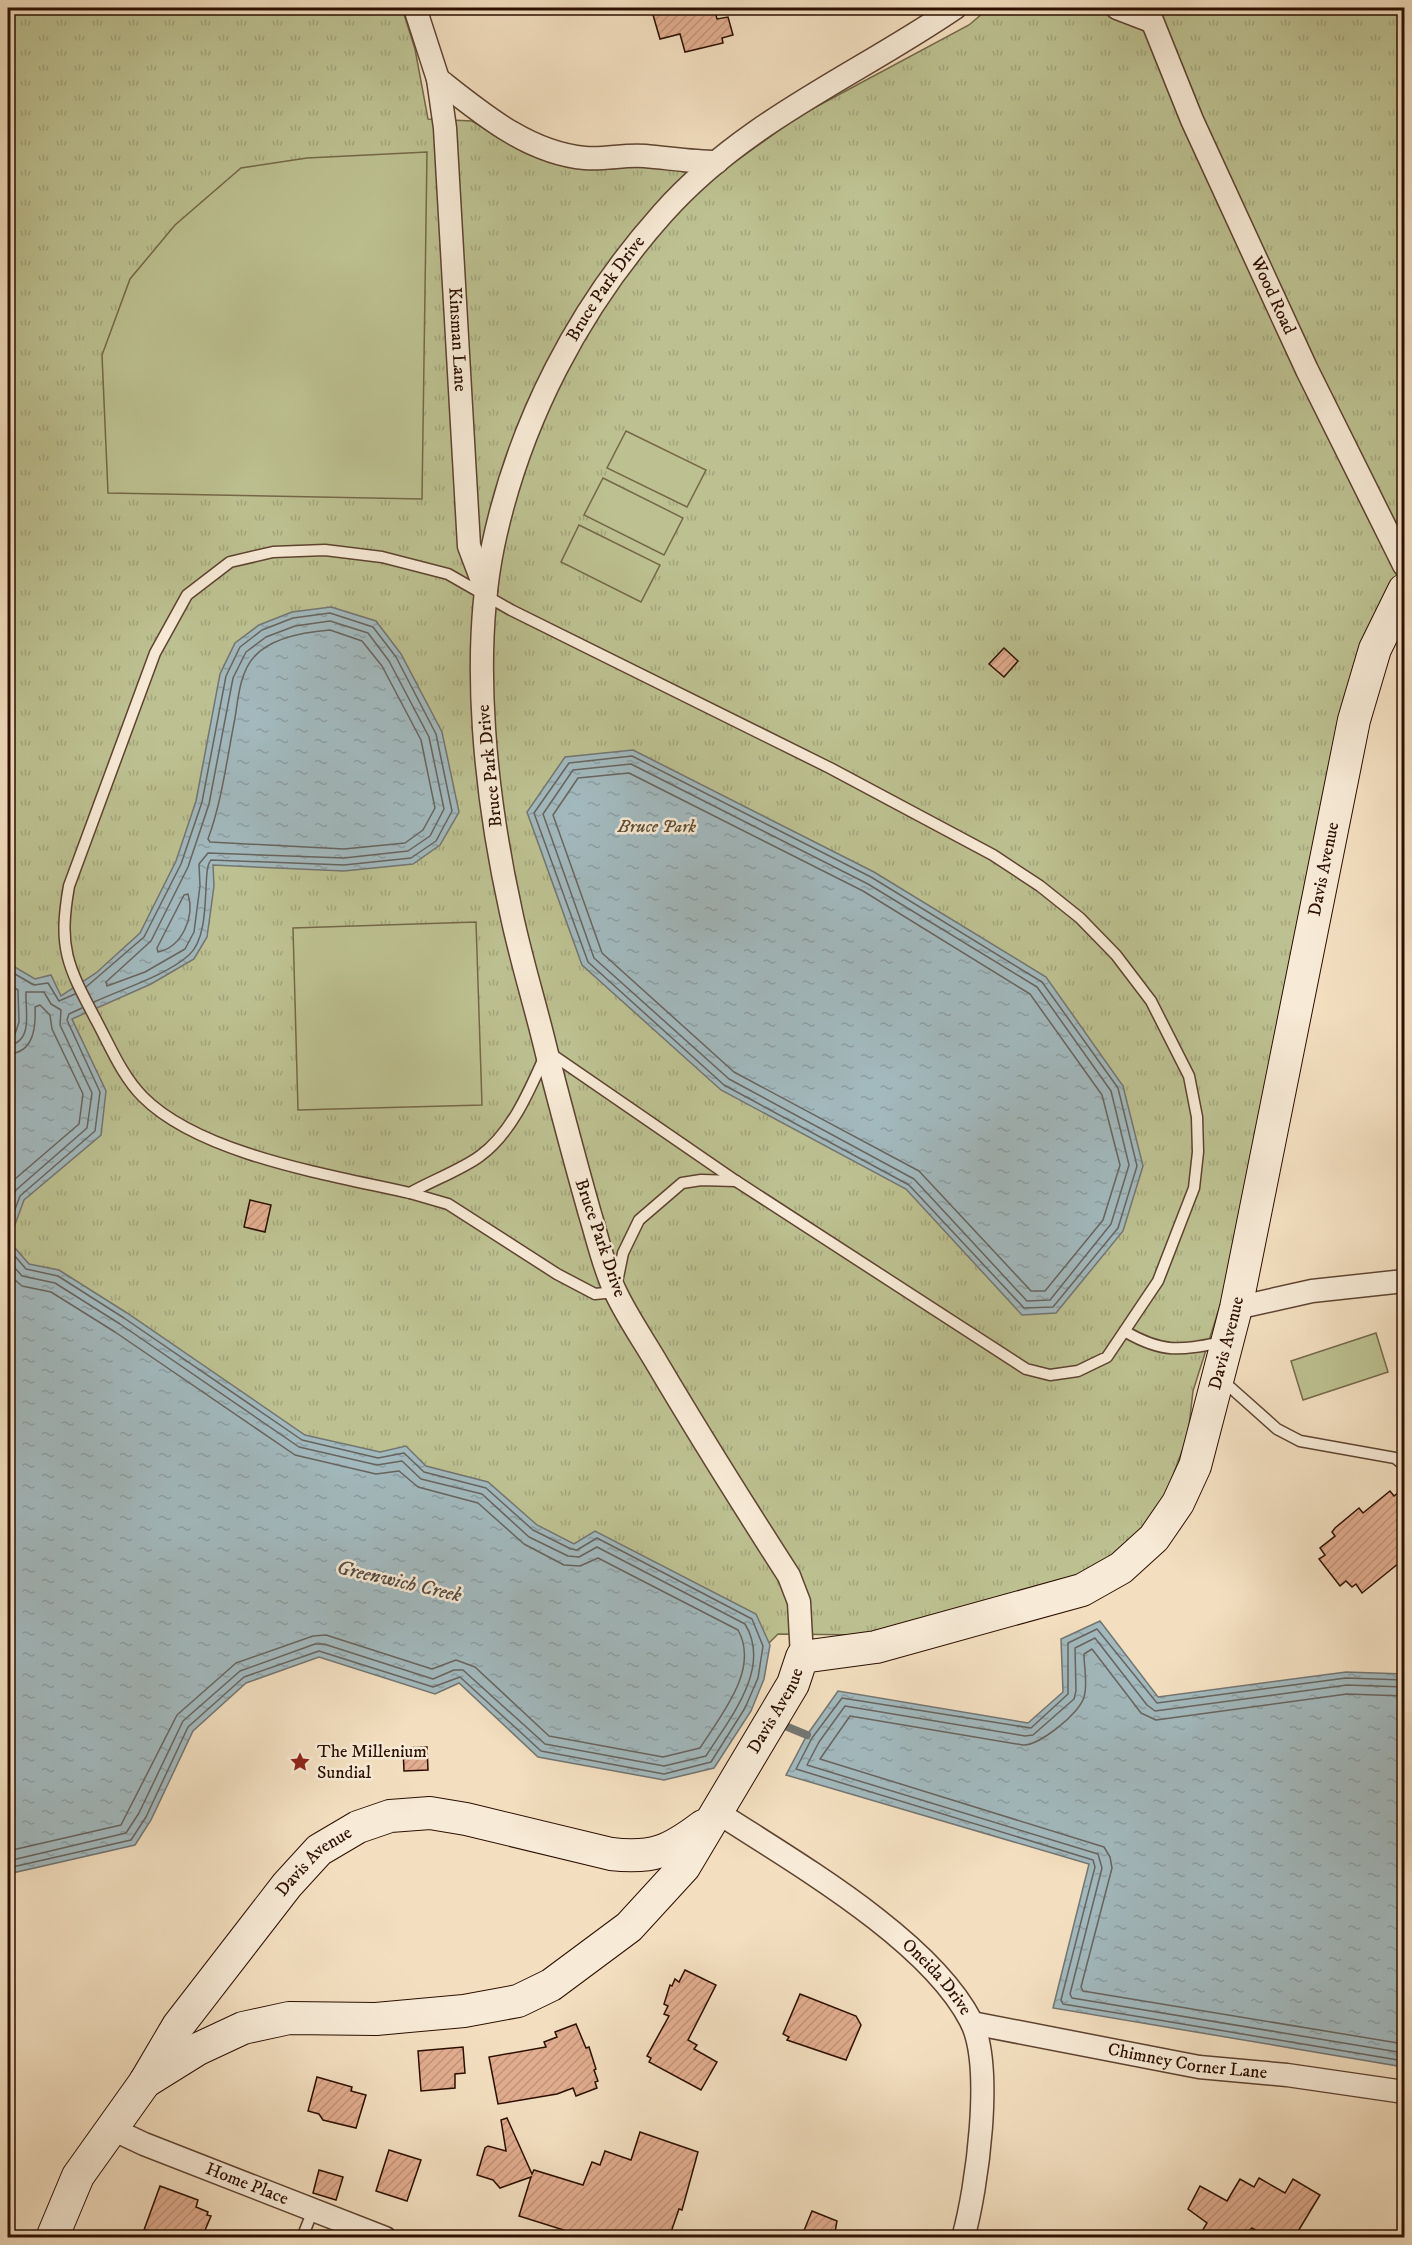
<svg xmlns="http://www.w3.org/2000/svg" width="1412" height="2245" font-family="'IM FELL DW Pica',serif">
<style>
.grass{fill:url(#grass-tufts);stroke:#746848;stroke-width:1.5}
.garden{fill:#bdc191;stroke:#746848;stroke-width:1.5}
.water{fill:url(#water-ripples);stroke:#737572;stroke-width:1.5}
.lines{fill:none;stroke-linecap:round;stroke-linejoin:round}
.shore{stroke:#67645f;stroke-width:1.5}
.stream{stroke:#737572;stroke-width:8}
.building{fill:url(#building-hatch);stroke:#2c0f00;stroke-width:1.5}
.service-casing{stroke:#5e4330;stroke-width:13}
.minor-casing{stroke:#5e4330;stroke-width:25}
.secondary-casing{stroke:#2c0f00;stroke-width:34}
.service{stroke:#f7ead6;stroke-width:10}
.minor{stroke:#f7ead6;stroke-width:22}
.secondary{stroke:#f7ead6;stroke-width:32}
.labels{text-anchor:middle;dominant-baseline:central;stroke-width:5;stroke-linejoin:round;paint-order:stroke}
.street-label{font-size:18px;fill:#2c0f00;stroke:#f7ead6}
.park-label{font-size:18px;font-style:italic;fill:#5f4d33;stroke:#f7ead6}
.poi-label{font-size:18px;fill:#2c0f00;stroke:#f7ead6;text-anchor:start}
.water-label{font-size:20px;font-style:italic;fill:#554a42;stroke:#f7ead6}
</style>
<defs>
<pattern id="grass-tufts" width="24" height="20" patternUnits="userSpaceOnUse" patternTransform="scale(1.5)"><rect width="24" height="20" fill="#bdc191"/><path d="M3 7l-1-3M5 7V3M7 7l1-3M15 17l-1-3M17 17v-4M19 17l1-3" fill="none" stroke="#a3a57b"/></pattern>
<pattern id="water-ripples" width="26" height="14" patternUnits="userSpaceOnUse" patternTransform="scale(1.5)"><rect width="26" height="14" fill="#a2b9be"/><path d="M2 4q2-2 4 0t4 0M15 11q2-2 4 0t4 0" fill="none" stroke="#8c9ea2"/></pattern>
<pattern id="building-hatch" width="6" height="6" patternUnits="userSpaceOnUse" patternTransform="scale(1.5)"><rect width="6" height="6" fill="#e2ad90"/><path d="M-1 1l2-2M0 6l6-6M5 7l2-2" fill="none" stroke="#c2947a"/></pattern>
</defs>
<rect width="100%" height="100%" fill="#f3dfc0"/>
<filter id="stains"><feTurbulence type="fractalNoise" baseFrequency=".00333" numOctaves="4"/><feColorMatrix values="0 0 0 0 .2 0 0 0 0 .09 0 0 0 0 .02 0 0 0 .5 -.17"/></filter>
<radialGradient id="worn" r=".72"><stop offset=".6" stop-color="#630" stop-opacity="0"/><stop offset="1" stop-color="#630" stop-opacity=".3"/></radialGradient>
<path class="grass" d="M 8,8 L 402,8 L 415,49 L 428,119 L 472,121 L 523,152 L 561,165 L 612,169 L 652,164 L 711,179 L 799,116 L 969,25 L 989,8 L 1404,8 L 1404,567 L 1225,1290 L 1193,1391 L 1188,1435 L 1160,1510 L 1121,1552 L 1086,1573 L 867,1635 L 778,1634 L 751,1661 L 8,1458 Z"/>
<g class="garden">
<path d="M 427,152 L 422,499 L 108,493 L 102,355 L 130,279 L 175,225 L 241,168 L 307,158 Z"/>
<path d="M 626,431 L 706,470 L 687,507 L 607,468 Z"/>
<path d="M 603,478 L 683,518 L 664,555 L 584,515 Z"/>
<path d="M 579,525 L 660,565 L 641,602 L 561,562 Z"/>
<path d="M 476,922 L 482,1105 L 298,1110 L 293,928 Z"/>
<path d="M 1376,1333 L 1388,1372 L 1303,1400 L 1291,1361 Z"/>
</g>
<g class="water">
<path d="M 331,607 L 376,621 L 401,654 L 442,732 L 459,812 L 440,845 L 413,864 L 344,871 L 213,865 L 214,886 L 207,937 L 194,959 L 151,984 L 72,1019 L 106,1091 L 101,1135 L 24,1200 L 9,1241 L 29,1264 L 59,1270 L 127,1313 L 305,1435 L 380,1452 L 406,1446 L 426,1466 L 488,1482 L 537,1525 L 574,1544 L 595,1531 L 756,1614 L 770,1645 L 764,1679 L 751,1711 L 714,1768 L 664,1780 L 538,1757 L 459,1683 L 435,1694 L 319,1657 L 246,1683 L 193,1731 L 151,1820 L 135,1845 L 8,1874 L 8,1039 L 13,1021 L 12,992 L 8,988 L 8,963 L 35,979 L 51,975 L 61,996 L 96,973 L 140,933 L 176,861 L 196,801 L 220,674 L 235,643 L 259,625 L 292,612 Z"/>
<path d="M 633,750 L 874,872 L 1046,977 L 1123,1086 L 1143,1166 L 1123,1231 L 1056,1313 L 1022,1315 L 906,1189 L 721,1090 L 582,965 L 527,812 L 565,757 Z"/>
<path d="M 1100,1621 L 1158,1697 L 1346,1672 L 1404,1674 L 1404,2067 L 1053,2008 L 1089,1864 L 786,1775 L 807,1735 L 838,1691 L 1028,1723 L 1063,1692 L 1061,1639 Z"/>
</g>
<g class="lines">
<g class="shore">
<path d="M 330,621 L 368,633 L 389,661 L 429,737 L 444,809 L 430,836 L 408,851 L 344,858 L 208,853 L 199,864 L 200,886 L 194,932 L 185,949 L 145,972 L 107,986 L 106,982 L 151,941 L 188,867 L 209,804 L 233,678 L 246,652 L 266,637 L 295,626 Z"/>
<path d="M 330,630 L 362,641 L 382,666 L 421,740 L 435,808 L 423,830 L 405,843 L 344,849 L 210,842 L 208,839 C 222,801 227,758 235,718 C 238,699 240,672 254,657 C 271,637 305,632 330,630 Z"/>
<path d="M 632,756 L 871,877 L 1042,982 L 1118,1088 L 1137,1166 L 1118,1228 L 1053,1307 L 1024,1308 L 909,1185 L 724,1085 L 588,962 L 534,813 L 569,763 Z"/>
<path d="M 631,764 L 868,884 L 1037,987 L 1111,1091 L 1129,1165 L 1111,1224 L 1050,1300 L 1027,1301 L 914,1179 L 729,1079 L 594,958 L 543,814 L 573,770 Z"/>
<path d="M 629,773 L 863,891 L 1030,994 L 1102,1095 L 1120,1165 L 1103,1220 L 1045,1291 L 1031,1291 L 919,1171 L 734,1072 L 602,953 L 553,815 L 578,778 Z"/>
<path d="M 188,894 C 195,917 182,947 158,952 L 157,948 L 184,895 Z"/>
<path d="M 8,970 L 34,985 L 48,983 L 59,1001 L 75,994"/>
<path d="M 8,984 L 18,990 L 19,1022 L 15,1034 L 8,1037"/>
<path d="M 86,987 L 144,937 L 181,864 L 202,802 L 226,676 L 240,647 L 262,630 L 293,618 L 330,613 L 373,627 L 396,657 L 436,734 L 452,811 L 436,841 L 411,858 L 344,865 L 211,860 C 201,869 213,934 189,955 C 167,975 122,989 94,1002"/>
<path d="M 8,1045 C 34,1043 25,1009 26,992 L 44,992 L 51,1004 L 61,1010 L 60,1025 L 92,1093 L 87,1128 L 16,1190 L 8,1207"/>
<path d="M 8,1054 C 34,1053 36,1027 35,1007 L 40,1005 L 50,1015 L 52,1029 L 83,1094 L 79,1124 L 8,1185"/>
<path d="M 8,1228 L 20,1196 L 95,1131 L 100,1092 L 67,1020 L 69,1014 L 82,1008"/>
<path d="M 8,1248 L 26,1269 L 58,1276 L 124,1318 L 302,1440 L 378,1458 L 404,1453 L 424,1472 L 486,1488 L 533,1530 L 571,1549 L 577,1550 L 597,1538 L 752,1619 L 763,1646 L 758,1678 L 745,1708 L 711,1762 L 664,1774 L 541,1751 L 460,1677 L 433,1687 L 319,1651 L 244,1677 L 188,1727 L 146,1817 L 131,1840 L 8,1868"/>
<path d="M 8,1260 L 22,1276 L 55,1283 L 120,1324 L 299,1447 L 377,1465 L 402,1461 L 421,1479 L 482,1494 L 529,1537 L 568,1556 L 579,1557 L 597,1547 L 745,1624 C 772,1668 730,1718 706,1756 L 664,1766 L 545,1744 L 463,1670 L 454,1670 L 433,1679 L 324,1644 L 315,1644 L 240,1671 L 183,1721 L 139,1813 L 126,1833 L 8,1861"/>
<path d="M 8,1274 L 22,1286 L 51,1292 L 115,1332 L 295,1455 L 376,1474 L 399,1471 L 418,1487 L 478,1503 L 524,1544 L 564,1565 L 580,1566 L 598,1558 L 738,1630 C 760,1669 721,1715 700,1748 L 663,1757 L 549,1736 L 475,1667 L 456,1660 L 432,1669 L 326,1635 L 313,1636 L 236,1663 L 177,1715 L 121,1825 L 8,1851"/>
<path d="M 1404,1680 L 1346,1678 L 1157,1703 L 1097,1629 L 1068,1643 L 1068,1694 L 1031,1728 L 842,1698 L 812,1738 L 796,1769 L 1093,1860 L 1095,1867 L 1061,2000 L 1063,2004 L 1404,2061"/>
<path d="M 1404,1687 L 1347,1685 L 1155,1711 L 1147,1705 L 1095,1638 L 1075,1648 L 1076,1691 L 1074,1699 L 1033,1735 L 1025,1736 L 845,1706 L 819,1742 L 807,1765 L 1098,1854 L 1102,1868 L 1070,1994 L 1072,1998 L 1404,2053"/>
<path d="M 1404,1696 L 1347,1694 L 1156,1720 L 1141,1713 L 1092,1649 L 1084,1654 C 1084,1668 1088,1684 1084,1697 C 1080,1713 1039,1746 1023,1745 L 850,1716 L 820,1759 L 1104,1847 L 1110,1857 L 1112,1868 L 1081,1987 L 1083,1991 L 1404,2044"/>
</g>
<path class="stream" d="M 778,1723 L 807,1735"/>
</g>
<g class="building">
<path d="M 651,8 L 714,8 L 717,19 L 728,17 L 733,35 L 722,38 L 723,43 L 685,52 L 680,34 L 660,39 Z"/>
<path d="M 1004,648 L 1018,661 L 1004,677 L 989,664 Z"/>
<path d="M 250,1200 L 271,1205 L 265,1232 L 244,1227 Z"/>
<path d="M 1404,1488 L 1404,1559 L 1362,1593 L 1356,1584 L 1352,1587 L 1346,1581 L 1340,1586 L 1319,1559 L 1325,1555 L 1320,1548 L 1335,1536 L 1332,1532 L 1335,1528 L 1359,1508 L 1363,1513 L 1390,1491 L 1394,1496 Z"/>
<path d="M 427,1747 L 428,1770 L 404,1771 L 403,1748 Z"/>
<path d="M 685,1970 L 716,1985 L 688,2040 L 697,2045 L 694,2049 L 717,2062 L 701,2090 L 649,2062 L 651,2058 L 647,2056 L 669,2016 L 664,2014 L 668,2006 L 664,2004 L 670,1985 L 672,1986 L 675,1979 L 679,1982 Z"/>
<path d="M 800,1994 L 856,2016 L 861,2025 L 846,2060 L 787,2040 L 789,2037 L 783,2034 Z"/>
<path d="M 576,2024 L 586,2048 L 589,2047 L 596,2069 L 594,2070 L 598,2081 L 595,2082 L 597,2088 L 576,2096 L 573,2088 L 557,2094 L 498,2104 L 489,2057 L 546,2047 L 544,2042 L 557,2037 L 555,2032 Z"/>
<path d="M 463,2047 L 465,2073 L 455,2074 L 455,2088 L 421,2091 L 418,2051 Z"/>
<path d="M 317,2077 L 352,2087 L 351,2091 L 366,2095 L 356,2128 L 323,2120 L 319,2114 L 308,2111 Z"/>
<path d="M 507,2118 L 532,2174 L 534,2170 L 583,2185 L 592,2162 L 600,2165 L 605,2151 L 631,2160 L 640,2132 L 698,2152 L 682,2210 L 679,2209 L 669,2238 L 589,2238 L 519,2216 L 531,2177 L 500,2188 L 493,2180 L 477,2175 L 485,2148 L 488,2146 L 506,2151 L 501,2120 Z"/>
<path d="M 389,2150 L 421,2160 L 407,2201 L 376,2191 Z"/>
<path d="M 319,2170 L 343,2177 L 336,2200 L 313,2193 Z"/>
<path d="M 1259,2178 L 1285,2193 L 1293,2179 L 1320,2195 L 1294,2238 L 1268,2238 L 1252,2228 L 1242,2238 L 1198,2238 L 1207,2223 L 1188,2209 L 1200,2186 L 1227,2201 L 1240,2179 L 1254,2187 Z"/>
<path d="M 160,2186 L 198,2200 L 196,2207 L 208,2212 L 207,2215 L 211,2216 L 203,2235 L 149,2238 L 152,2232 L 144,2230 Z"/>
<path d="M 812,2211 L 837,2221 L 834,2238 L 801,2238 Z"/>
</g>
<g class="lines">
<g class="service-casing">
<g id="service">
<path d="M 325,550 L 382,557 L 448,574 L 511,610 L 830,768 L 993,855 L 1040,886 L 1080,918 L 1116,955 L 1151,1001 L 1189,1076 L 1197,1117 L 1198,1152 L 1194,1188 L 1158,1281 L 1107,1357 L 1078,1371 L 1050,1375 L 1026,1369 L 736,1181 L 547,1051 C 531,1087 513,1132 480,1156 C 463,1169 431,1181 410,1193 C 331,1175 201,1155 143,1097 C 122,1076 110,1046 96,1020 C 67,965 58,948 69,886 L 155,653 L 187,595 L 230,562 L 273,552 Z"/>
<path d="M 410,1193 L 448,1204 L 557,1274 L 595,1294 L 615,1292 L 623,1253 L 639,1220 L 682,1183 L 701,1180 L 736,1181"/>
<path d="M 1126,1332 C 1164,1354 1181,1350 1223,1342"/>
<path d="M 1222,1380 L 1277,1429 L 1300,1441 L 1395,1458 L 1404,1465"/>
<path d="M 302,2238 L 313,2210"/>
</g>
</g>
<g class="minor-casing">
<g id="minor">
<path id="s1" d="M 415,8 L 438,79 L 445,128 L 469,546 L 486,591"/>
<path d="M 1117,8 L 1151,21"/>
<path id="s2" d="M 1147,8 L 1192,120 L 1307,370 L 1404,565"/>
<path d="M 438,79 C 481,113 528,153 585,158 C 605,160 625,154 645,156 C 669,158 692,162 717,162"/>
<path d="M 1236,1308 L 1312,1291 L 1404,1281"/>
<path id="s3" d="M 802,1657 L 799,1602 L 789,1576 C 744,1506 700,1436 658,1365 C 644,1341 628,1318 616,1293 C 604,1269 598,1240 590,1214 C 575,1161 561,1108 547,1054 C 536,1007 521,960 511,912 C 486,799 470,659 493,546 C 519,422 579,307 663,213 C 746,120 854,77 955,8"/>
<path id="s4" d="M 717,1812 C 794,1862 929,1939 971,2021 C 994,2066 977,2189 963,2238"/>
<path id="s5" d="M 972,2023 L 1199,2067 L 1287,2075 L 1404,2092"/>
<path id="s6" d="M 110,2128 L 144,2144 L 385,2238"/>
</g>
</g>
<g class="secondary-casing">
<g id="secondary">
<path id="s7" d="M 145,2082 L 198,2049 L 243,2028 L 289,2018 L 376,2019 L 464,2011 L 518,2001 L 551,1985 L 629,1927 L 684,1867 L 793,1684 L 802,1657 L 876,1647 L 1082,1590 L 1121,1568 L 1154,1538 L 1178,1503 L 1195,1466 L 1236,1308 L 1354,720 L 1375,649 L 1404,590"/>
<path id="s8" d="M 52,2238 L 78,2176 L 145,2082 L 178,2026 L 287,1885 L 319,1850 L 358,1827 L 390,1816 L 430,1813 L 466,1819 L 611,1854 C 653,1859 670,1851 703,1826"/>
</g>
</g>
<use href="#service" class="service"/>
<use href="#minor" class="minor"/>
<use href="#secondary" class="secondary"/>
</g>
<defs>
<g id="sight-bare" transform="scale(1.62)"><path d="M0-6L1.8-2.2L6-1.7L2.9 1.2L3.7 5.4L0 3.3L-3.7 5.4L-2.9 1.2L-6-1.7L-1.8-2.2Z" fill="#8f2418" stroke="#f7ead6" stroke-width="2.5" paint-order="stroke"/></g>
</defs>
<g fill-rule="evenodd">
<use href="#sight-bare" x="300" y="1762"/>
</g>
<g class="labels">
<g class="street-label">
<text stroke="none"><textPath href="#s3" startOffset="1462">Bruce Park Drive</textPath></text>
<text stroke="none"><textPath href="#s2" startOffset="314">Wood Road</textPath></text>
<text stroke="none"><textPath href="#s1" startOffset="336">Kinsman Lane</textPath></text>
<text transform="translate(490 766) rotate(-96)">Bruce Park Drive</text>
<text stroke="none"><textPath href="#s7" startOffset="1918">Davis Avenue</textPath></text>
<text transform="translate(600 1238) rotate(71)">Bruce Park Drive</text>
<text stroke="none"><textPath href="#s7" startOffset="1434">Davis Avenue</textPath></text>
<text stroke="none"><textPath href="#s7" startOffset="786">Davis Avenue</textPath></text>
<text stroke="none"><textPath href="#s8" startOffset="462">Davis Avenue</textPath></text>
<text stroke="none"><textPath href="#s4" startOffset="276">Oneida Drive</textPath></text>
<text stroke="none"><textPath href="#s5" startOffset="219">Chimney Corner Lane</textPath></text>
<text stroke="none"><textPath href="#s6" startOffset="148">Home Place</textPath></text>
</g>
<g class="park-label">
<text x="657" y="827">Bruce Park</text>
</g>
<g class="poi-label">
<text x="317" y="1752">The Millenium<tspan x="317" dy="21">Sundial</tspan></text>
</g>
<g class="water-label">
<text transform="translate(399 1582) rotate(13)">Greenwich Creek</text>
</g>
</g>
<rect width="1412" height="2245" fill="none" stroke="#f3dfc0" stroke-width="30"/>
<rect x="9" y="9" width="1394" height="2227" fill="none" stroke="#2c0f00" stroke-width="3"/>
<rect x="15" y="15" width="1382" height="2215" fill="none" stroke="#2c0f00" stroke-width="1.5"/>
<rect width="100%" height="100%" filter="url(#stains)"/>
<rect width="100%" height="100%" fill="url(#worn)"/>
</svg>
